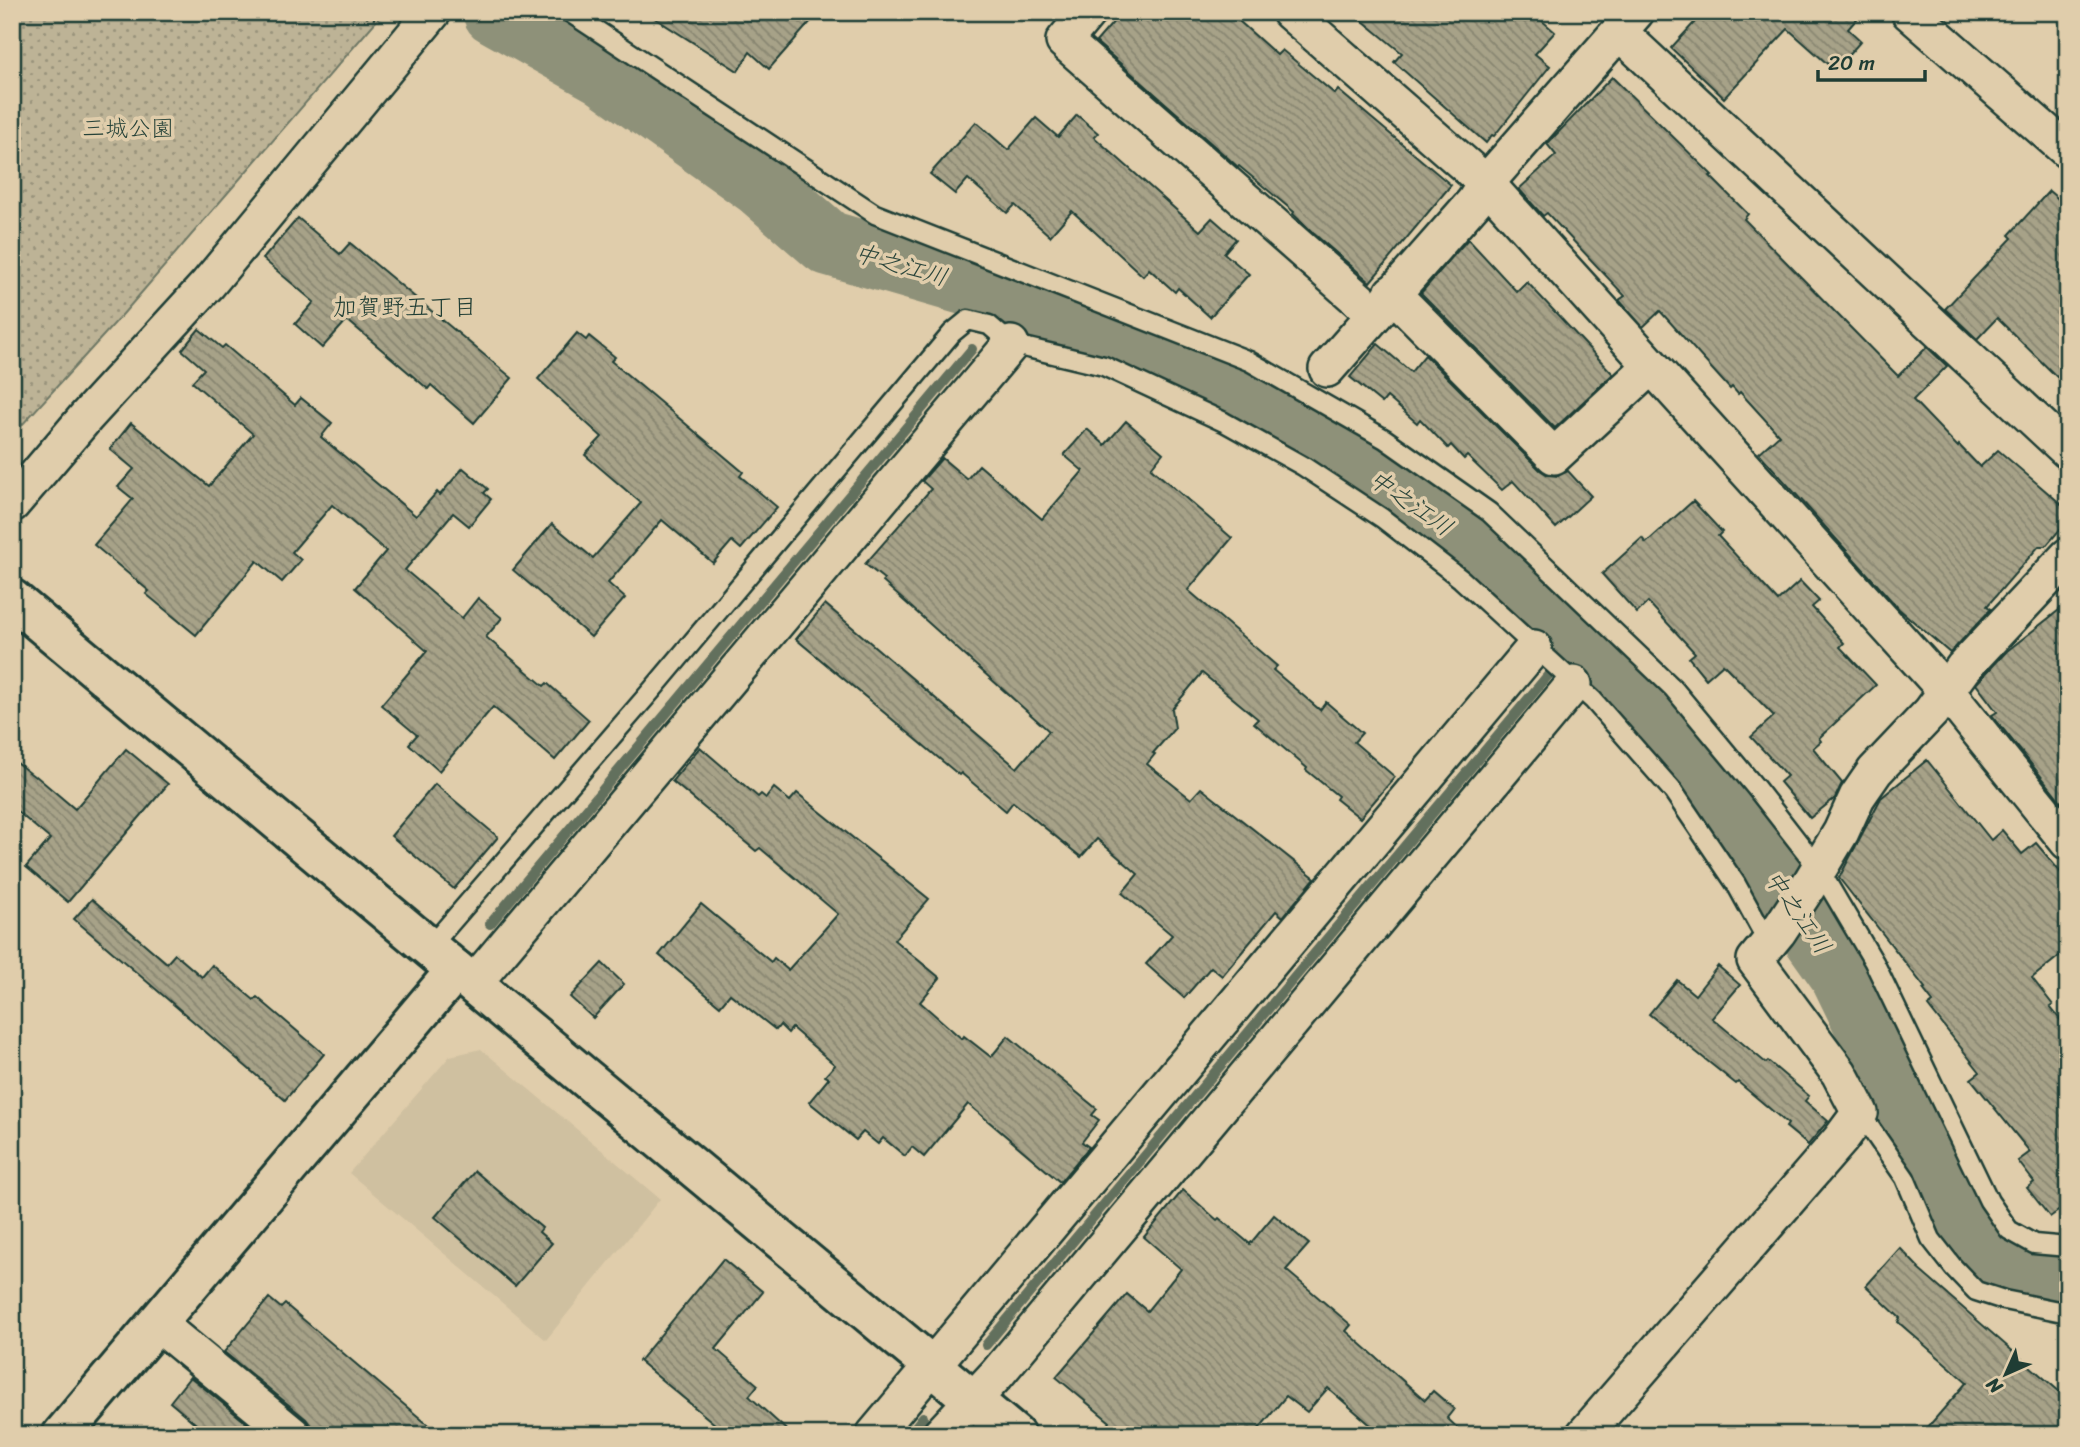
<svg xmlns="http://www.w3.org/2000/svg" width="2080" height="1447" font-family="Sriracha,'Klee One',sans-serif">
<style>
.built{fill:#cfc0a0}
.park{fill:url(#park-dots);stroke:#6e7865;stroke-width:2}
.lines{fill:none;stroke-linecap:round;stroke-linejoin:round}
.stream{stroke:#626f5d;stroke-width:10}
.river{stroke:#8e9179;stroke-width:65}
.building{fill:url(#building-back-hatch);stroke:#1f3d34;stroke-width:2}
.service-casing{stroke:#1f3d34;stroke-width:23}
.minor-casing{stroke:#1f3d34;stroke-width:40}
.tertiary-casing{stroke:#1f3d34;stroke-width:44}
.path{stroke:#1f3d34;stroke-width:4.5;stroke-dasharray:2 5;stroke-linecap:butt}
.service{stroke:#e0cdab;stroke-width:18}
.minor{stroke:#e0cdab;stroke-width:35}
.tertiary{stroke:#e0cdab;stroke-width:38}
.labels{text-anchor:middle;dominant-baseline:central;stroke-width:7;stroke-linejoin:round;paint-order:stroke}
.park-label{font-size:23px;fill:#274339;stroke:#e0cdab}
.water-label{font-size:24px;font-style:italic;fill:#2a453b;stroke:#e0cdab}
.neighbourhood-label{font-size:24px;fill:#1f3d34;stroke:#e0cdab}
</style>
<defs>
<pattern id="park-dots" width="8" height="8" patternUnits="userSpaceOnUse" patternTransform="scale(1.75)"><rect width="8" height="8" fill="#bdb396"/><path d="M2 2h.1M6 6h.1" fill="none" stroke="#99937b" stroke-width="1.8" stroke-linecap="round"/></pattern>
<pattern id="building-back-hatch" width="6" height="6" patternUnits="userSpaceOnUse" patternTransform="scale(1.75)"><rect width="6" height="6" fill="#a7a288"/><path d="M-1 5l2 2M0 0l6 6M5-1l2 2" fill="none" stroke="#878570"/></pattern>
</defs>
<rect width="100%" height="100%" fill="#e0cdab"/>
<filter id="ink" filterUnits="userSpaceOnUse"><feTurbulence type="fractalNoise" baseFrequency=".0143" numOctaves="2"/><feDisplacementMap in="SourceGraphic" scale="14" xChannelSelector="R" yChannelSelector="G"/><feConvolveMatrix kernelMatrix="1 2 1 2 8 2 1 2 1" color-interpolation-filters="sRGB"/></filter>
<g filter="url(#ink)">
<path class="built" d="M 481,1049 L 660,1199 L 546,1340 L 349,1173 L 450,1056 Z"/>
<path class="park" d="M 12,12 L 384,12 L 123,314 L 12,436 Z"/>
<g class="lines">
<g class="stream">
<path d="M 1009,304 L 1014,298"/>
<path d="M 490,924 L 972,349"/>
<path d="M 986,1345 L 1550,673"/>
<path d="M 909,1435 L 923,1417"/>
</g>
<path class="river" d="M 495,12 L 604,73 L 760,184 L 828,243 L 997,292 L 1203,373 L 1411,498 L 1490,561 L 1691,761 L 1842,974 L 1911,1116 L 1967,1239 L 1991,1265 L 2017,1276 L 2068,1277"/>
</g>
<g class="building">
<path d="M 645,12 L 819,12 L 769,69 L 750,52 L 738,71 Z"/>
<path d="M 1122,12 L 1229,12 L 1277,55 L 1282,50 L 1335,94 L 1338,90 L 1451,185 L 1370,282 L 1313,233 L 1293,214 L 1294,212 L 1239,166 L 1238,167 L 1096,42 Z"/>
<path d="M 1352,12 L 1532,12 L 1555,32 L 1535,54 L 1550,66 L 1494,136 L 1492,135 L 1486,143 L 1394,62 L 1402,53 Z"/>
<path d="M 1704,12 L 1863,12 L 1848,29 L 1861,41 L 1838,67 L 1836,66 L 1833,69 L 1788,29 L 1724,98 L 1671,48 Z"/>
<path d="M 1612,77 L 1712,175 L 1710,176 L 1748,214 L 1744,219 L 1898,376 L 1927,347 L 1947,366 L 1913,400 L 1958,447 L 1959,445 L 1980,467 L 1998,450 L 2068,510 L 2068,520 L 2046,546 L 2039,546 L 1987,606 L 1991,609 L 1950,653 L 1899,609 L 1759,453 L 1779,435 L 1740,392 L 1738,394 L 1732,387 L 1730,389 L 1660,311 L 1643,327 L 1619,300 L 1625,296 L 1547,213 L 1543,216 L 1519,189 L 1556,155 L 1547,144 Z"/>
<path d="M 1077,115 L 1098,133 L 1094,137 L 1200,231 L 1212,218 L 1236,239 L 1224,253 L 1249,274 L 1210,317 L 1178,288 L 1175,292 L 1149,269 L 1143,276 L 1072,211 L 1050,236 L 1015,205 L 1007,213 L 968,179 L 955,194 L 930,174 L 976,122 L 1008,150 L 1036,118 L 1058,137 Z"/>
<path d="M 2049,191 L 2068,207 L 2068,388 L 1997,318 L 1977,339 L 1945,309 L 2012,238 L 2009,235 Z"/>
<path d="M 298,218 L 340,254 L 350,243 L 512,378 L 474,423 L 431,385 L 428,389 L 347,320 L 322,348 L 295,324 L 314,302 L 263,259 Z"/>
<path d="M 1468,239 L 1517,292 L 1527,282 L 1613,374 L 1555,428 L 1421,293 Z"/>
<path d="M 199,329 L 222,348 L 225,345 L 295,405 L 301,398 L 332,423 L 321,437 L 416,516 L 437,492 L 440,495 L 463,468 L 488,489 L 484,493 L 491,499 L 469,526 L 453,513 L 405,570 L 462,618 L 478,598 L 502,618 L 486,637 L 544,686 L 547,683 L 589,720 L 555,760 L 493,707 L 439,771 L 409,744 L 417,735 L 381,705 L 427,651 L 355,588 L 386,551 L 332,505 L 292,552 L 301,560 L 282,582 L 257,561 L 196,635 L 146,594 L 149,591 L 94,545 L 133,499 L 118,487 L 134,469 L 110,449 L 131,423 L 209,486 L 253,434 L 192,382 L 204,369 L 182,350 Z"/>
<path d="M 577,333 L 586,340 L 589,336 L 615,357 L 611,361 L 743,472 L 740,476 L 777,507 L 741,549 L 732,541 L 713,563 L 662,520 L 608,583 L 625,598 L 591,637 L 513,570 L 552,524 L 593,558 L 641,503 L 585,455 L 602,437 L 538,379 Z"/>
<path d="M 1378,344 L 1411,372 L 1425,355 L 1540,470 L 1548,475 L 1558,476 L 1568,471 L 1591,496 L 1556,528 L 1513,481 L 1502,490 L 1467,456 L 1464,459 L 1451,445 L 1448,448 L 1420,419 L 1417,423 L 1387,397 L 1382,403 L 1350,377 Z"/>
<path d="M 1126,421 L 1163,453 L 1151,468 L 1232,538 L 1188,590 L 1277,666 L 1273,670 L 1320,710 L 1326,702 L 1362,733 L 1354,742 L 1395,777 L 1360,818 L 1336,799 L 1338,796 L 1306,770 L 1307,768 L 1254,723 L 1258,719 L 1202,673 L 1172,709 L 1175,728 L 1153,753 L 1155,754 L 1147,764 L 1191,799 L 1201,788 L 1315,878 L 1283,917 L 1276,911 L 1222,976 L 1211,967 L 1184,998 L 1146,964 L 1172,935 L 1122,893 L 1138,874 L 1097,839 L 1081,857 L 1013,802 L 1006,811 L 961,773 L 959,775 L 796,639 L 825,604 L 1017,768 L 1049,731 L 883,582 L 884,579 L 865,564 L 931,489 L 922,481 L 942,458 L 967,479 L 979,465 L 1042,519 L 1083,471 L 1064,455 L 1074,444 L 1087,429 L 1105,445 Z"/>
<path d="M 1693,501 L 1722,532 L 1718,536 L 1778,601 L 1800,581 L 1819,601 L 1812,607 L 1844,643 L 1840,647 L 1876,685 L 1819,738 L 1821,741 L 1813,748 L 1842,783 L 1835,798 L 1810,818 L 1780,782 L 1787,776 L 1751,737 L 1774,716 L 1723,664 L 1706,679 L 1689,658 L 1695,653 L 1648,602 L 1637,613 L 1602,574 L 1642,538 L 1646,543 Z"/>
<path d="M 2068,603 L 2068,810 L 1992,715 L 1997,712 L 1976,684 L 2007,651 Z"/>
<path d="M 700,747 L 758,797 L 761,794 L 766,798 L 774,788 L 790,801 L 797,793 L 929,899 L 894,940 L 940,978 L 920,1002 L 962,1039 L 964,1036 L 991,1057 L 1008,1036 L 1097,1109 L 1092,1115 L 1099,1120 L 1082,1142 L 1089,1147 L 1060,1182 L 968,1104 L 924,1157 L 912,1147 L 905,1156 L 883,1138 L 878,1144 L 863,1132 L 856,1140 L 809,1102 L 829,1078 L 825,1076 L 835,1065 L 792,1028 L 788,1033 L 780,1025 L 776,1030 L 730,994 L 720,1006 L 659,955 L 701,904 L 771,962 L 774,958 L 788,970 L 838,914 L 760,848 L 756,851 L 672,781 Z"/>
<path d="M 126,749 L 168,784 L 68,902 L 26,867 L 50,839 L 12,807 L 12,759 L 35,777 L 36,776 L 75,809 Z"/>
<path d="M 1927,760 L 1991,840 L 2002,830 L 2022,854 L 2036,843 L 2068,881 L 2068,949 L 2032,978 L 2053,1005 L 2050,1007 L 2068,1029 L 2068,1204 L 2050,1217 L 2027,1188 L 2034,1182 L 2018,1161 L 2030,1152 L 1971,1079 L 1980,1072 L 1928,1006 L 1933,1002 L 1923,989 L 1925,988 L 1839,878 L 1881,798 Z"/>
<path d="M 435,784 L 498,837 L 454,889 L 391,836 Z"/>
<path d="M 92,899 L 167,963 L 175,954 L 202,977 L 212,965 L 254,1000 L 257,997 L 324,1054 L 285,1100 L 74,919 Z"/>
<path d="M 602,963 L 624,984 L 593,1018 L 570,997 Z"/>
<path d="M 1718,966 L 1740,985 L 1712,1018 L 1766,1063 L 1768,1061 L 1809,1096 L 1805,1101 L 1828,1121 L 1808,1145 L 1786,1127 L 1788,1124 L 1738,1082 L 1736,1084 L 1649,1014 L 1677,980 L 1695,995 Z"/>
<path d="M 475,1171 L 542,1228 L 539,1232 L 552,1243 L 515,1286 L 435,1217 Z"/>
<path d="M 1183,1190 L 1217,1220 L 1219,1218 L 1250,1244 L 1274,1215 L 1309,1244 L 1286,1270 L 1351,1325 L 1346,1331 L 1425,1400 L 1433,1391 L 1454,1409 L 1447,1418 L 1465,1435 L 1382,1435 L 1328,1388 L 1307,1412 L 1286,1396 L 1254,1435 L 1100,1435 L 1110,1422 L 1056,1377 L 1127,1294 L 1147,1311 L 1181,1269 L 1144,1237 Z"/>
<path d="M 1900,1248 L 1919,1268 L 1918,1269 L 2068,1399 L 2068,1435 L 1921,1435 L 1967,1382 L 1898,1322 L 1900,1318 L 1866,1286 Z"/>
<path d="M 723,1259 L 763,1292 L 716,1349 L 758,1385 L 749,1396 L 792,1435 L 728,1435 L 639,1361 Z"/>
<path d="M 269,1298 L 281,1308 L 285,1304 L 440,1435 L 313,1435 L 312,1427 L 306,1419 L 224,1352 Z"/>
<path d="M 190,1377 L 198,1383 L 261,1435 L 209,1435 L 170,1402 Z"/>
</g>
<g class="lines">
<g class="service-casing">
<g id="service">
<path d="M 569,12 L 875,214 L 1249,361 L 1385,439 L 1489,512 L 1673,688 L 1756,788 L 1819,869 L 1874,962 L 1989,1201 L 2009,1230 L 2034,1244 L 2068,1247"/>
<path d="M 429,948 L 652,690 L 952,333 L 968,320 L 989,325 L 1011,344 L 1104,366 L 1224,422 L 1303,466 L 1382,518 L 1461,579 L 1593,700 L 1673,791 L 1736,884 L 1769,944"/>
<path d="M 1860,1113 L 1905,1178 L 1931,1239 L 1953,1267 L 1976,1291 L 2004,1300 L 2068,1313"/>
</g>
</g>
<g class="minor-casing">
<g id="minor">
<path d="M 1088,12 L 1064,41 L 1375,314"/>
<path d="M 1290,12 L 1486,183 L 1947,692 L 2068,842"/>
<path d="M 1909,12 L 2068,151"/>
<path d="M 1619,32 L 2068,451"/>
<path d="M 1392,293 L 1554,456 L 1650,367"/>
<path d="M 1327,369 L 1474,202 L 1486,183 L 1636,12"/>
<path d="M 12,504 L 86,417 L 208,284 L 433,12"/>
<path d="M 473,984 L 1011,344"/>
<path d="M 157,1323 L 293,1435"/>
<path d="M 874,1435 L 1534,648"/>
<path d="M 940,1435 L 997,1374 L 1574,684"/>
<path d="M 1584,1435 L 1840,1140 L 1860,1113 L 1839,1073 L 1755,960 L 1778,932 L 1811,882 L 1841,832 L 1857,797 L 1875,771 L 1931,712 L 1963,668 L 2068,556"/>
</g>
</g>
<g class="tertiary-casing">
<g id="tertiary">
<path d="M 12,599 L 456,970 L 62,1435"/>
<path d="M 456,970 L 1015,1435"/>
</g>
</g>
<path class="path" d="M 353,12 L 380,20"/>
<use href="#service" class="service"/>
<use href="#minor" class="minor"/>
<use href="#tertiary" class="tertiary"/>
</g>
</g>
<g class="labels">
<g class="park-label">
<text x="128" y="128">三城公園</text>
</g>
<g class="water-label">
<text transform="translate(901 265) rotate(16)">中之江川</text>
<text transform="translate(1411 503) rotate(35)">中之江川</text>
<text transform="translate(1798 912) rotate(55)">中之江川</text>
</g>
<g class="neighbourhood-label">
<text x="405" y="307">加賀野五丁目</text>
</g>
</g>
<rect width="2080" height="1447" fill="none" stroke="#e0cdab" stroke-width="42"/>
<rect x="21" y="21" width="2038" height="1405" fill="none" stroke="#1f3d34" stroke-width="2.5" filter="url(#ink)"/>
<g transform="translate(2006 1374) rotate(225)" stroke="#e0cdab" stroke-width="5" paint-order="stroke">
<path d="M0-5L12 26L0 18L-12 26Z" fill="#1f3d34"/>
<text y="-10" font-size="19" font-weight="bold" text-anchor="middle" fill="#1f3d34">N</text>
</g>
<path d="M1818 70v10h107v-10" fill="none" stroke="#1f3d34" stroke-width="3.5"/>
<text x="1828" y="70" font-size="21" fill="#1f3d34" stroke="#e0cdab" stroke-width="5" paint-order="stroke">20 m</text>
</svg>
